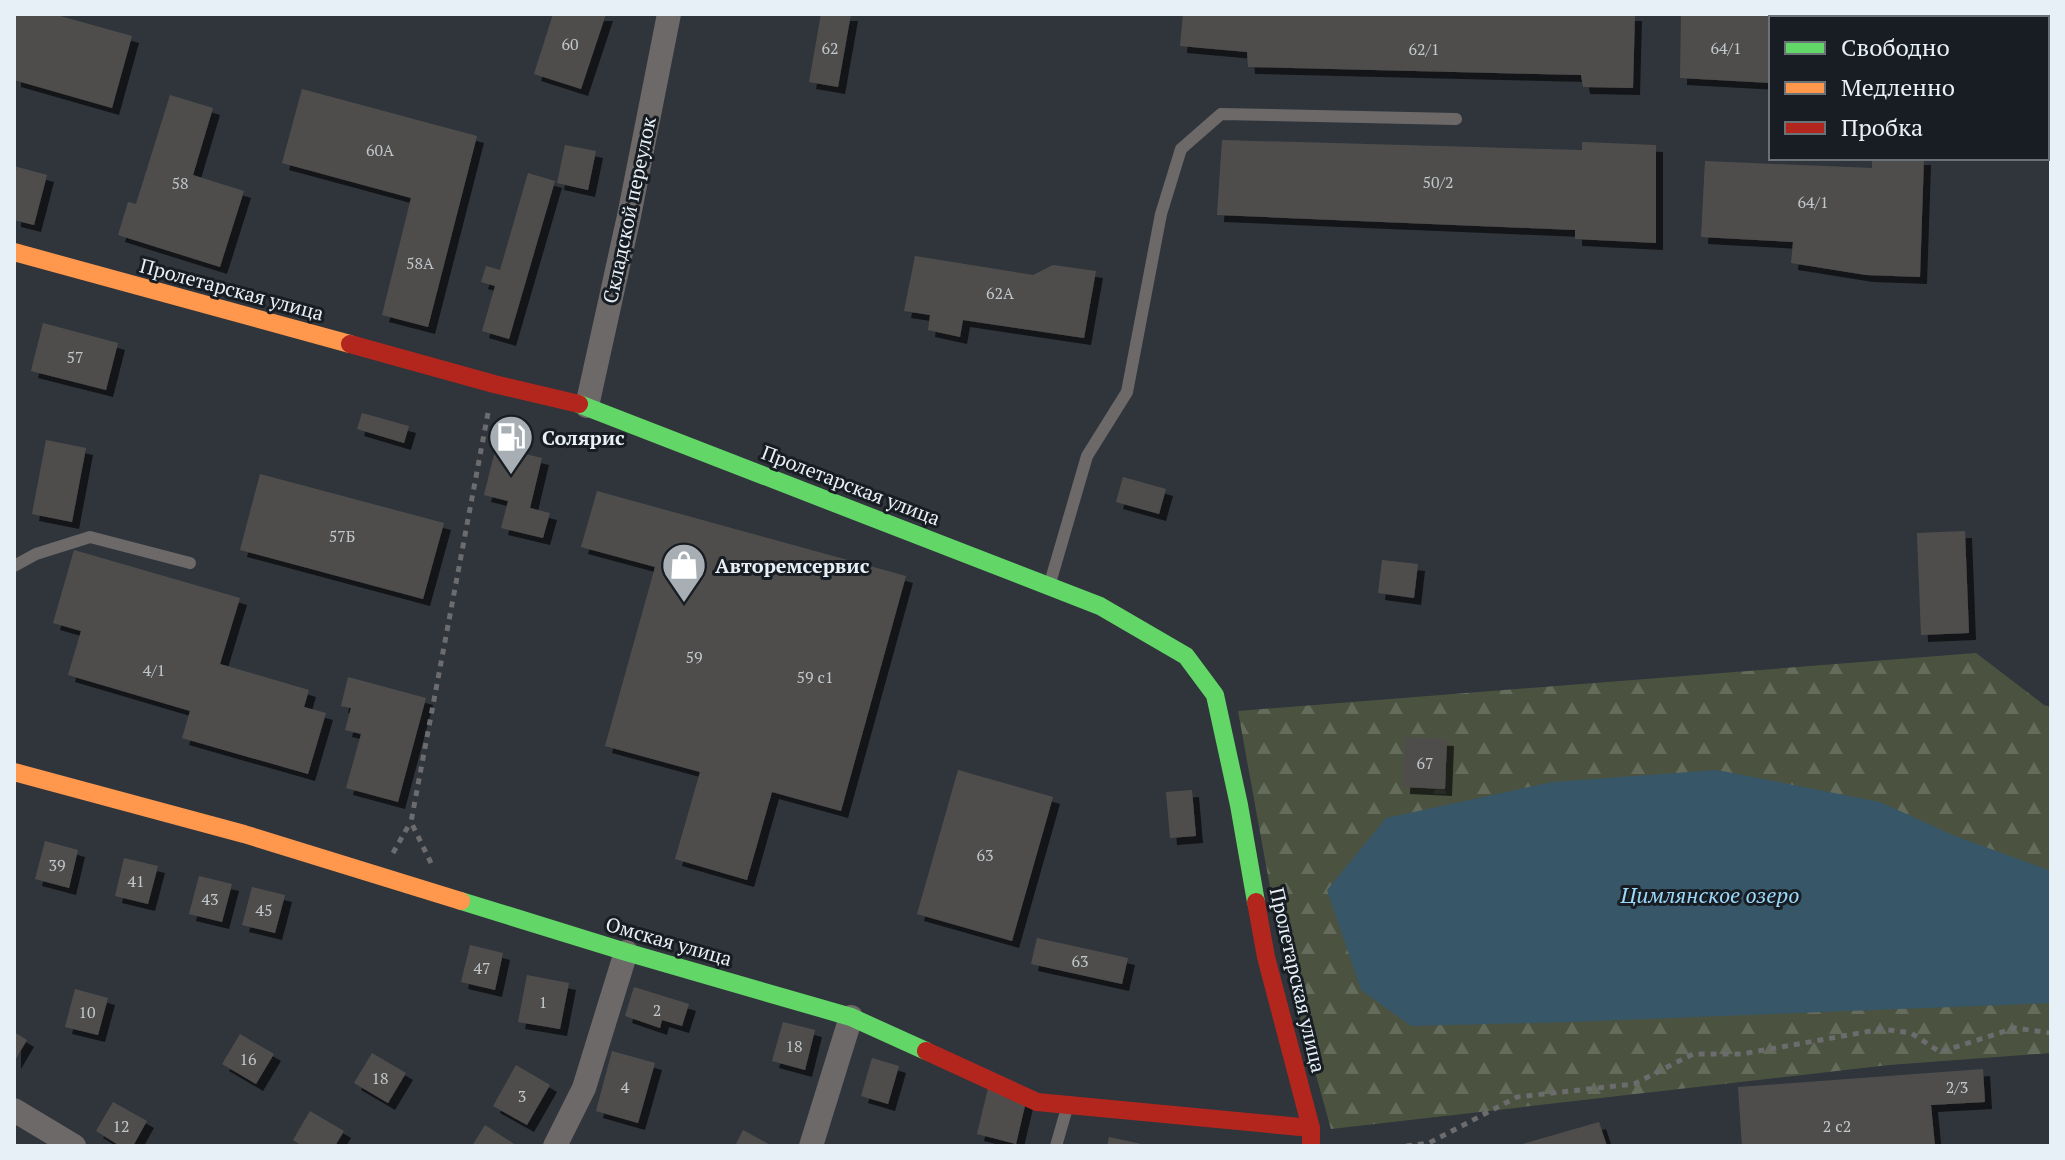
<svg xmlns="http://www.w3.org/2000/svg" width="2065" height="1160" font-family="'PT Serif',serif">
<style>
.forest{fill:url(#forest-firs)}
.water{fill:#375667}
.building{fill:#4f4e4c;filter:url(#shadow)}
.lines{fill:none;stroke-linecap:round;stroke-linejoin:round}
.path{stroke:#6c6b6d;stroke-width:5;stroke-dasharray:6 6;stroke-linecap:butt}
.lane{stroke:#6d6969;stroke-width:12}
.street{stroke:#6d6969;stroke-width:24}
.fast{stroke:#63d668;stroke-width:18}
.slow{stroke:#ff974d;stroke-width:18}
.jam{stroke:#b3261e;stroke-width:18}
.labels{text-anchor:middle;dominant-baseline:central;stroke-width:6;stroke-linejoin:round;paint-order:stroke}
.number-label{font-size:16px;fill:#c1c8cc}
.street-label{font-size:20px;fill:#e7f0f7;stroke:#171d22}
.poi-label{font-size:20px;font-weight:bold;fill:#e7f0f7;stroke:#171d22;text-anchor:start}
.water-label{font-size:22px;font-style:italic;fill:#9bd8fa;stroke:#171d22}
</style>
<defs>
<pattern id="forest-firs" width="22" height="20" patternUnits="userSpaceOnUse" patternTransform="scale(2)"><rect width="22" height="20" fill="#4b5340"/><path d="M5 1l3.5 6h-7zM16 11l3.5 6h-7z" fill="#656c5c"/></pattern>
<filter id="shadow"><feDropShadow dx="7" dy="7" stdDeviation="0" flood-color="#0009"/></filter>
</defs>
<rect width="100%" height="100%" fill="#2f353b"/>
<path class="forest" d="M 1976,653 L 2044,705 L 2051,707 L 2051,1053 L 1889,1065 L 1331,1129 L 1282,953 L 1238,711 Z"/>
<path class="water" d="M 1717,770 L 1880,802 L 1955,836 L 2051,871 L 2051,1003 L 1570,1022 L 1411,1026 L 1361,990 L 1327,890 L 1386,818 L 1552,782 Z"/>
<g class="building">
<path d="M 14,14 L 53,14 L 132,36 L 112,108 L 14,80 Z"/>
<path d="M 553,14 L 606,14 L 581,89 L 534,74 Z"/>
<path d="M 821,14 L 851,14 L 838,87 L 809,82 Z"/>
<path d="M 1183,14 L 1635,14 L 1633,88 L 1583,87 L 1581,75 L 1248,67 L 1247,52 L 1180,46 Z"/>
<path d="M 1681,14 L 1929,14 L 1929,18 L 1771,18 L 1771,83 L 1680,78 Z"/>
<path d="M 302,89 L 477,136 L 428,327 L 382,315 L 411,198 L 282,163 Z"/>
<path d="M 170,95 L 213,108 L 193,175 L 244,191 L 220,267 L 118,235 L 128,202 L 136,204 Z"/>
<path d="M 1222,140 L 1582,150 L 1582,142 L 1656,145 L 1656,243 L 1575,239 L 1575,230 L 1217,215 Z"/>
<path d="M 565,145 L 596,151 L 588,190 L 557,183 Z"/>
<path d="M 1872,158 L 1924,158 L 1920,277 L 1866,275 L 1791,263 L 1793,242 L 1701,237 L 1705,161 L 1872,168 Z"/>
<path d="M 14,166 L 47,175 L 34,225 L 14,220 Z"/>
<path d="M 528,173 L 555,181 L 509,339 L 482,331 L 495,286 L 481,282 L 486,266 L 500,270 Z"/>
<path d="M 915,256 L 1033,275 L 1053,265 L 1096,271 L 1084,338 L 963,320 L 960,337 L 928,330 L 930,315 L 904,311 Z"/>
<path d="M 43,323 L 118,343 L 106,390 L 31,371 Z"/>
<path d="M 362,413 L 409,426 L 404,443 L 357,429 Z"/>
<path d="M 46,440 L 86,448 L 72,522 L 32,514 Z"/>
<path d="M 496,447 L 542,458 L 530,508 L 550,513 L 543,538 L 501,528 L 508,501 L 484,495 Z"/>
<path d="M 260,474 L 444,523 L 423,599 L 240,550 Z"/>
<path d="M 1123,477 L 1166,489 L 1159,514 L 1116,502 Z"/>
<path d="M 597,491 L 906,576 L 841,811 L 772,792 L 747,880 L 675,859 L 700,772 L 605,746 L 655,567 L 581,547 Z"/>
<path d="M 1965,531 L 1969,633 L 1921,635 L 1917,533 Z"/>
<path d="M 74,550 L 240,598 L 220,664 L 309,690 L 304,707 L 326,713 L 308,774 L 182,738 L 190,711 L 68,675 L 81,631 L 53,623 Z"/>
<path d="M 1382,560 L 1418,564 L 1414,598 L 1378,593 Z"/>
<path d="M 348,677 L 426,698 L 398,802 L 346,788 L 361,734 L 345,730 L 351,708 L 341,706 Z"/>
<path d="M 1405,737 L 1447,739 L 1445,789 L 1403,787 Z"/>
<path d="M 958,770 L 1053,797 L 1012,941 L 917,914 Z"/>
<path d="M 1192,790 L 1196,836 L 1170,838 L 1166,792 Z"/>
<path d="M 45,841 L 78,850 L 69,888 L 35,879 Z"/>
<path d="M 124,858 L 158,866 L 148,904 L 115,896 Z"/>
<path d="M 199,876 L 232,884 L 222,922 L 189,914 Z"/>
<path d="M 252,887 L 285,895 L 275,933 L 242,925 Z"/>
<path d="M 1037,938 L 1128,958 L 1122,984 L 1031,964 Z"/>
<path d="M 470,945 L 503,953 L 495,990 L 461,982 Z"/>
<path d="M 527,975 L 569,983 L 560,1029 L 518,1022 Z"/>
<path d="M 634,987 L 689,1004 L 682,1026 L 662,1020 L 660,1028 L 625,1016 Z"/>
<path d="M 75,989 L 108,998 L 98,1035 L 65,1027 Z"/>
<path d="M 783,1022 L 815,1030 L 805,1070 L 772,1061 Z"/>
<path d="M 14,1032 L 27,1040 L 14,1062 Z"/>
<path d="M 240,1034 L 274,1054 L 256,1084 L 222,1064 Z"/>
<path d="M 612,1051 L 655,1063 L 638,1123 L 596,1111 Z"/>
<path d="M 372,1053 L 406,1073 L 388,1103 L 354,1083 Z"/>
<path d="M 872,1058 L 899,1066 L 888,1104 L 861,1096 Z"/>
<path d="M 516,1065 L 550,1085 L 527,1125 L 493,1106 Z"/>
<path d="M 1983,1069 L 1985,1102 L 1931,1105 L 1935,1146 L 1742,1146 L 1738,1087 Z"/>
<path d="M 989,1084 L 1028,1093 L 1016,1144 L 977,1134 Z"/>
<path d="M 113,1102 L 147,1121 L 133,1146 L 120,1146 L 96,1131 Z"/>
<path d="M 310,1111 L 344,1131 L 335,1146 L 302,1146 L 293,1140 Z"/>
<path d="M 1599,1122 L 1607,1146 L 1519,1146 L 1519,1145 Z"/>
<path d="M 485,1125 L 514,1144 L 513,1146 L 472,1146 Z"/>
<path d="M 743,1130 L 772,1146 L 735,1146 Z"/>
<path d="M 1109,1137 L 1146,1145 L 1145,1146 L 1107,1146 Z"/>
</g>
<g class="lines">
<g class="path">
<path d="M 393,853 L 410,823"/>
<path d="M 431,863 L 411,822 L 488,413"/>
<path d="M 1406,1146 L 1429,1143 L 1517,1097 L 1634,1084 L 1693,1054 L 1742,1054 L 1882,1029 L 1911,1033 L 1940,1052 L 2015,1028 L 2051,1033"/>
</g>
<g class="lane">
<path d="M 14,566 L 36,554 L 90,537 L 190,563"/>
<path d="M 1050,583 L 1087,456 L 1127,392 L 1161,214 L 1181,149 L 1221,114 L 1456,119"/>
<path d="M 1056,1146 L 1067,1108"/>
</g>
<g class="street">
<path d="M 587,406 L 629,216 L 669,14"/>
<path d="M 14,1110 L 74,1146"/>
<path d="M 555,1146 L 584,1088 L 626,952"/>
<path d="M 811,1146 L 851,1017"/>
</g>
<g class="fast">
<path d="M 579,404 L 1100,606 L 1186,656 L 1215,695 L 1239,805 L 1256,902"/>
<path d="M 461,901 L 626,952 L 851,1017 L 926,1051"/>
</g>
<g class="slow">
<path d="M 14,252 L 350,344"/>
<path d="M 14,772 L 244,834 L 461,901"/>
</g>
<g class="jam">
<path d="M 350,344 L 494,384 L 579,404"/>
<path d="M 1256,902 L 1266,957 L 1311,1128 L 1311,1146"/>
<path d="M 926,1051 L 1037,1102 L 1311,1128"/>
</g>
</g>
<defs>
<g id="fuel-pin" transform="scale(2.3)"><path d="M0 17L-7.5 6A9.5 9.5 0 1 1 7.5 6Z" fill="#a7afb5" stroke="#171d22"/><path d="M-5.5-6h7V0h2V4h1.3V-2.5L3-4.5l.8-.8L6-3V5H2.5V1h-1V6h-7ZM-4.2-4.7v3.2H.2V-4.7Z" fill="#fff"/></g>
<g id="shop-pin" transform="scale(2.3)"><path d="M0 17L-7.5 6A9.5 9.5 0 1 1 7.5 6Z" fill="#a7afb5" stroke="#171d22"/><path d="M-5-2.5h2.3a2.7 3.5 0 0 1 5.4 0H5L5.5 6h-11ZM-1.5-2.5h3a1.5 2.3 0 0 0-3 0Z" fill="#fff"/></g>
</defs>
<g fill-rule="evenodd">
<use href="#fuel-pin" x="511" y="437"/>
<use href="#shop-pin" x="684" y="565"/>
</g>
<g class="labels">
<g class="number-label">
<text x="570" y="44">60</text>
<text x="830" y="48">62</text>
<text x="1726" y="48">64/1</text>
<text x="1424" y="49">62/1</text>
<text x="380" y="150">60А</text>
<text x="1438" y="182">50/2</text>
<text x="180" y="183">58</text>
<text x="1813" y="202">64/1</text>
<text x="420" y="263">58А</text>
<text x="1000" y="293">62А</text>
<text x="75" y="357">57</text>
<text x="342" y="536">57Б</text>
<text x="694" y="657">59</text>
<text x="154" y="670">4/1</text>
<text x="815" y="677">59 с1</text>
<text x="1425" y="763">67</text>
<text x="985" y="855">63</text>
<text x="57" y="865">39</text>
<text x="136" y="881">41</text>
<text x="210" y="899">43</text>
<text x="264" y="910">45</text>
<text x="1080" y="961">63</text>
<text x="482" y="968">47</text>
<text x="543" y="1002">1</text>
<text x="657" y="1010">2</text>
<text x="87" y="1012">10</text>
<text x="794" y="1046">18</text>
<text x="248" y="1059">16</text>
<text x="380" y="1078">18</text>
<text x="625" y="1087">4</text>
<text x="1957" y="1087">2/3</text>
<text x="522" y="1096">3</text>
<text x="121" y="1126">12</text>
<text x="1837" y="1126">2 с2</text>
</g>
<g class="street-label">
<text transform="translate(629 210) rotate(-78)">Складской переулок</text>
<text transform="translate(232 289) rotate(15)">Пролетарская улица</text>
<text transform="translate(851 485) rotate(21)">Пролетарская улица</text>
<text transform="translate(669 941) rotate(16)">Омская улица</text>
<text transform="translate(1298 980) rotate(77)">Пролетарская улица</text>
</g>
<g class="poi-label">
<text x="542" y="437">Солярис</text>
<text x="715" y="565">Авторемсервис</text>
</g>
<g class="water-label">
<text x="1710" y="894">Цимлянское озеро</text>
</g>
</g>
<rect width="2065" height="1160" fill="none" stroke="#e7f0f7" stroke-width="32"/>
<rect x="1769" y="16" width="280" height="144" fill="#171d22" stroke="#6a7177" stroke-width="2"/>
<rect x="1785" y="42" width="40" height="12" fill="#63d668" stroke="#6a7177" stroke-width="2"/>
<text x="1841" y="56" font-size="24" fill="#e7f0f7">Свободно</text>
<rect x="1785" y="82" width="40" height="12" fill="#ff974d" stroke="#6a7177" stroke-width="2"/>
<text x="1841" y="96" font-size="24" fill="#e7f0f7">Медленно</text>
<rect x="1785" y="122" width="40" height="12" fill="#b3261e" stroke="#6a7177" stroke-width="2"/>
<text x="1841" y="136" font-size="24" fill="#e7f0f7">Пробка</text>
</svg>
